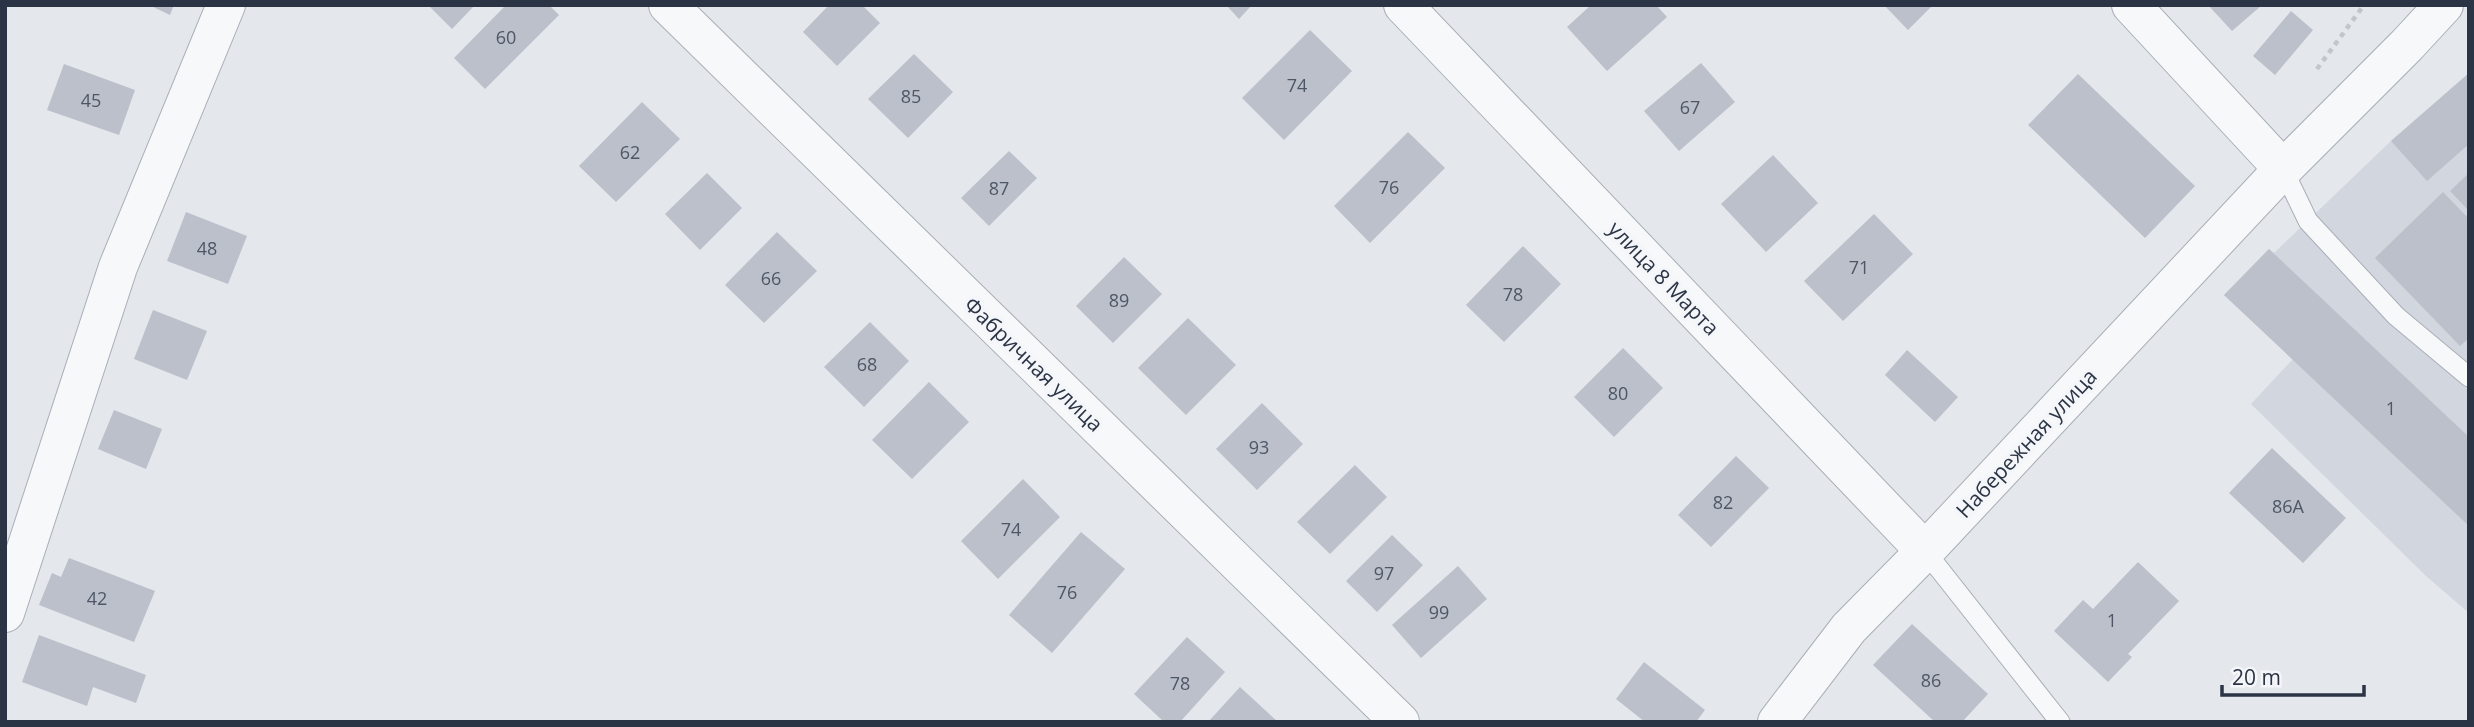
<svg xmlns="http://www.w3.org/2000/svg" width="2474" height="727" font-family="'Open Sans',sans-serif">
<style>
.built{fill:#d2d6de}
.building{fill:#bbc0ca}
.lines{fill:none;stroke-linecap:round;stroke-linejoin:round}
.lane-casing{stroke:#a9aeb7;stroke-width:21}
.street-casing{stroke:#a9aeb7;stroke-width:40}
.path{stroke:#c2c5cb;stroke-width:4.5;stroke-dasharray:5 5;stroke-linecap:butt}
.lane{stroke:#f7f8fa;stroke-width:19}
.street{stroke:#f7f8fa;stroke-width:38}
.labels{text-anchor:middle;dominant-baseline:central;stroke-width:7;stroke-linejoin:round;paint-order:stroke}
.number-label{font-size:18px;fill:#4f5766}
.street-label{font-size:21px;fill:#2b3445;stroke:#f4f6f9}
</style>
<rect width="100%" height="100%" fill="#e4e7ec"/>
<path class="built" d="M 2469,73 L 2469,613 L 2426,576 L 2251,404 L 2293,359 L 2224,295 L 2269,249 L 2274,253 L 2391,141 Z"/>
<g class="building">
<path d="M 149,5 L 174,5 L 170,15 Z"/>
<path d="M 428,5 L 475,5 L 452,29 Z"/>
<path d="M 506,5 L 549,5 L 559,15 L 485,89 L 454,58 Z"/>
<path d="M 829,5 L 862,5 L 880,23 L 837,66 L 803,32 Z"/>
<path d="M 1226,5 L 1252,5 L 1239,19 Z"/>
<path d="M 1591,5 L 1656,5 L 1667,17 L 1607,71 L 1567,27 Z"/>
<path d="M 1884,5 L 1933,5 L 1908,30 Z"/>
<path d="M 2208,5 L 2262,5 L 2232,31 Z"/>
<path d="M 2291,11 L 2313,30 L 2275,75 L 2253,56 Z"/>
<path d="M 1310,30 L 1352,71 L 1284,140 L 1242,98 Z"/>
<path d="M 914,54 L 953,92 L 908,138 L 868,99 Z"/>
<path d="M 1701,63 L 1735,102 L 1679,151 L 1644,111 Z"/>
<path d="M 64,64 L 135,90 L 119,135 L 47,110 Z"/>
<path d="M 2469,73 L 2469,144 L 2427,181 L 2391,141 Z"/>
<path d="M 2078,74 L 2195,186 L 2145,238 L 2028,125 Z"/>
<path d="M 642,102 L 680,139 L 616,202 L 579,166 Z"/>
<path d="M 1408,132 L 1445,168 L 1370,243 L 1334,206 Z"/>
<path d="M 1009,151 L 1037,178 L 989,226 L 961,198 Z"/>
<path d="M 1773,155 L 1818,203 L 1766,252 L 1721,204 Z"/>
<path d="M 707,173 L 742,208 L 700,250 L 665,214 Z"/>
<path d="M 2469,173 L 2469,211 L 2450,191 Z"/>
<path d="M 2443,192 L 2469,219 L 2469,338 L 2460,346 L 2375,258 Z"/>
<path d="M 186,212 L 247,236 L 228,284 L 167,261 Z"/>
<path d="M 1874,214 L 1913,254 L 1843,321 L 1804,281 Z"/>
<path d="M 777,232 L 817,271 L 764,323 L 725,285 Z"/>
<path d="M 1523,246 L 1561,284 L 1504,342 L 1466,305 Z"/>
<path d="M 2269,249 L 2469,437 L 2469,526 L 2224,295 Z"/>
<path d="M 1124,257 L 1162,294 L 1113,343 L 1076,306 Z"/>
<path d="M 153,310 L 207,331 L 187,380 L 134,359 Z"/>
<path d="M 1188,318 L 1236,365 L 1186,415 L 1138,368 Z"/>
<path d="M 870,322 L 909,361 L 864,407 L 824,367 Z"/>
<path d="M 1623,348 L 1663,388 L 1614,437 L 1574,397 Z"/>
<path d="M 1907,350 L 1958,397 L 1935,422 L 1885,375 Z"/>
<path d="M 929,382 L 969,422 L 912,479 L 872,440 Z"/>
<path d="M 1262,403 L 1303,444 L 1257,490 L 1216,449 Z"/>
<path d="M 114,410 L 162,429 L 146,469 L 98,449 Z"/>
<path d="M 2272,448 L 2346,518 L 2303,563 L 2229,493 Z"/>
<path d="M 1736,456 L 1769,488 L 1711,547 L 1678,515 Z"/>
<path d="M 1355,465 L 1387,497 L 1330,554 L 1297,522 Z"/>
<path d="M 1023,479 L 1060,517 L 998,579 L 961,541 Z"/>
<path d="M 1081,532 L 1125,569 L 1052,653 L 1009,615 Z"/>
<path d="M 1392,535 L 1423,565 L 1377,612 L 1346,581 Z"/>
<path d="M 69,558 L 155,591 L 134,642 L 39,605 L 52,573 L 61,577 Z"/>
<path d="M 2138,562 L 2179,601 L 2128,654 L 2132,657 L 2108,682 L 2054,631 L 2083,600 L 2093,609 Z"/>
<path d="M 1458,566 L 1487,599 L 1421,658 L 1392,625 Z"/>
<path d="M 1912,624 L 1988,694 L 1962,722 L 1935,722 L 1873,665 Z"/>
<path d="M 39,635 L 146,675 L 136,703 L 93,687 L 87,706 L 22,682 Z"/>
<path d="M 1187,637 L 1225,672 L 1180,722 L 1164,722 L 1134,694 Z"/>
<path d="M 1644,662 L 1705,710 L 1696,722 L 1645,722 L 1616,699 Z"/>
<path d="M 1240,687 L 1278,722 L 1208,722 Z"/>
</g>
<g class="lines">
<g class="lane-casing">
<g id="lane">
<path d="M 2283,169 L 2308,221 L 2396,316 L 2469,377"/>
<path d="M 1925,551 L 2060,722"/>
</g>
</g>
<g class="street-casing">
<g id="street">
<path d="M 668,5 L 1400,722"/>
<path d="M 1403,5 L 1925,551"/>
<path d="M 2131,5 L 2283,169"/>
<path d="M 5,613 L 118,267 L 226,5"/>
<path d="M 1777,722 L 1849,628 L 1925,551 L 2283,169 L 2407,45 L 2444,5"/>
</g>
</g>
<path class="path" d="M 2317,69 L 2364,5"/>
<use href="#lane" class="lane"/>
<use href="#street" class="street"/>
</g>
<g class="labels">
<g class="number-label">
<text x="506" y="37">60</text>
<text x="1297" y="85">74</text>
<text x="911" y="96">85</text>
<text x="91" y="100">45</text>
<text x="1690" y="107">67</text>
<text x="630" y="152">62</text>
<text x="1389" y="187">76</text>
<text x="999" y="188">87</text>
<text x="207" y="248">48</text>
<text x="1859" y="267">71</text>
<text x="771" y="278">66</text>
<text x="1513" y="294">78</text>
<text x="1119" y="300">89</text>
<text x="867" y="364">68</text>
<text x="1618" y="393">80</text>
<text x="2391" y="408">1</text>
<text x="1259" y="447">93</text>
<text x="1723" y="502">82</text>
<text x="2288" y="506">86А</text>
<text x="1011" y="529">74</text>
<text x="1384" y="573">97</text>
<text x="1067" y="592">76</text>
<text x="97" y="598">42</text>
<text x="1439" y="612">99</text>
<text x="2112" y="620">1</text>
<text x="1931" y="680">86</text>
<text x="1180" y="683">78</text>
</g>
<g class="street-label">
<text transform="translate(1664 278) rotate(46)">улица 8 Марта</text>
<text transform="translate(1034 364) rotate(44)">Фабричная улица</text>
<text transform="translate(2026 443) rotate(-47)">Набережная улица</text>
</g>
</g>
<rect width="2474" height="727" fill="none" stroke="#2b3445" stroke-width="14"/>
<path d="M2222 685v10h142v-10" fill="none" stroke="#2b3445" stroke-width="3.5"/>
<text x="2232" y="685" font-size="21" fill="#2b3445" stroke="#f4f6f9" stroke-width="5" paint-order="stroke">20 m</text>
</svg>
